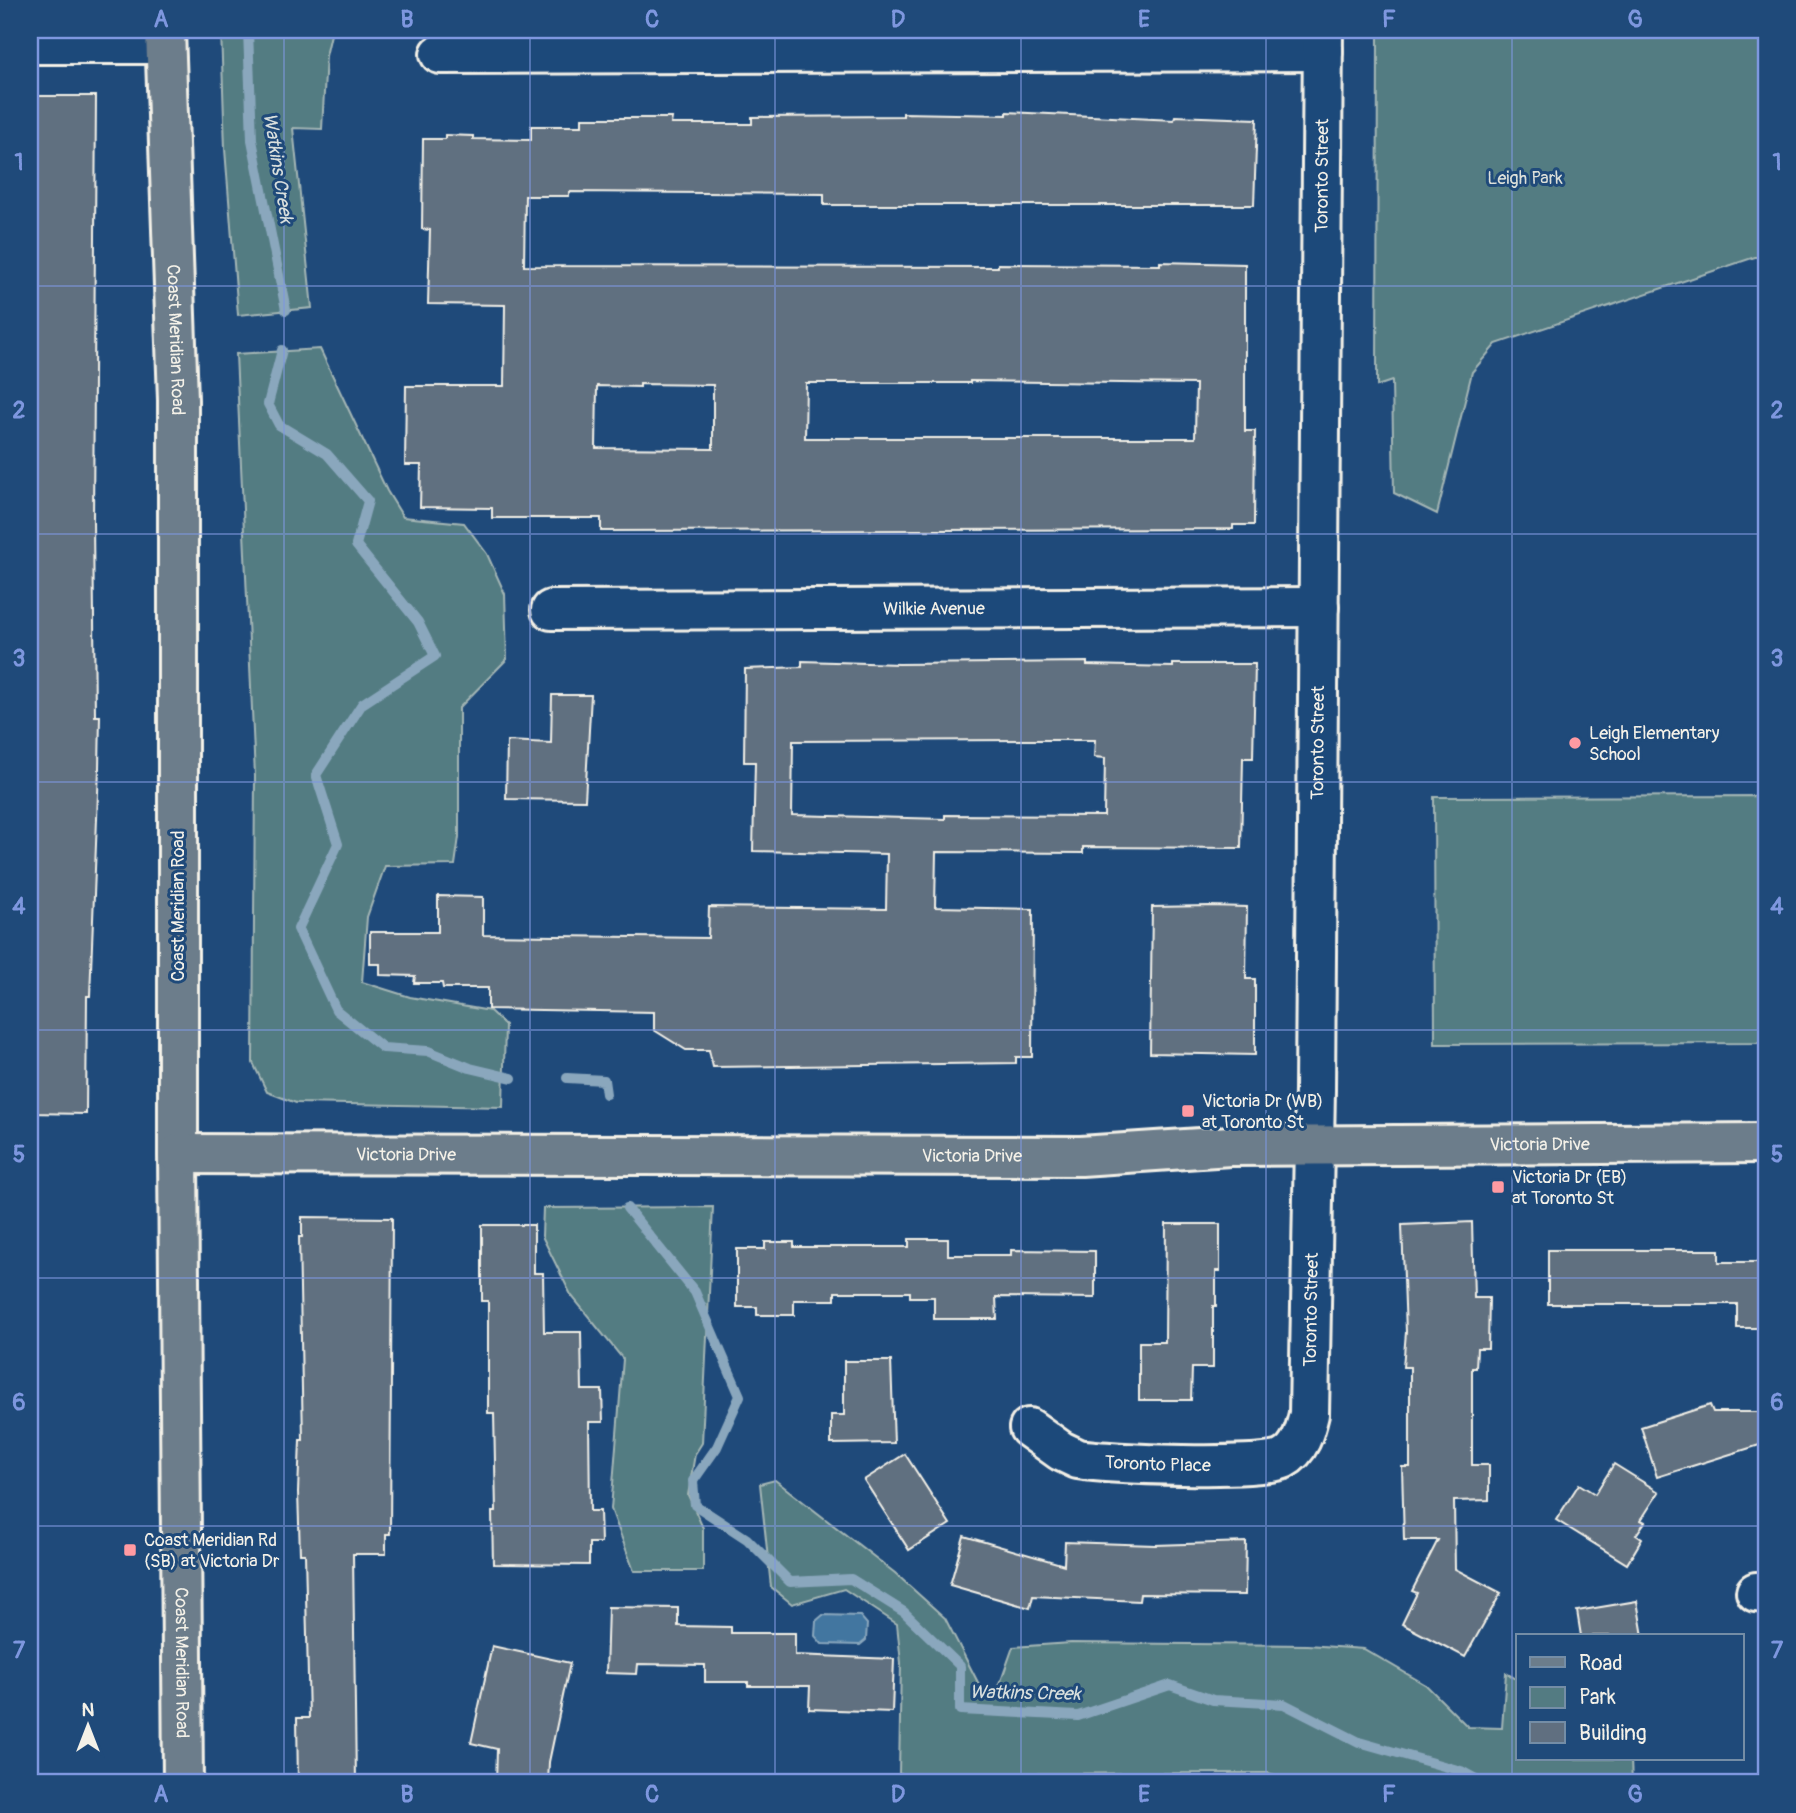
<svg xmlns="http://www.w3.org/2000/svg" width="1796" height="1813" font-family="Pangolin,sans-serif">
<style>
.green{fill:#537b82;stroke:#a4b6b5;stroke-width:2}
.water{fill:#4376a0;stroke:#8aa7bd;stroke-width:2}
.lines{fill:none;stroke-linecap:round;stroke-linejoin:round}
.stream{stroke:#8aa7bd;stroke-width:10}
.building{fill:#606f80;stroke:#f4f1e8;stroke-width:2;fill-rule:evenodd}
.minor-casing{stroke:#f4f1e8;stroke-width:44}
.major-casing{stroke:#f4f1e8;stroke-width:44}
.minor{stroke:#1f4a7a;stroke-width:38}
.major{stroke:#6c7d8b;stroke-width:38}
.grid{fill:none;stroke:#7e97df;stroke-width:2;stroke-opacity:0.55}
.poi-dot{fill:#ff9aa2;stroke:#1f4a7a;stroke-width:2.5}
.labels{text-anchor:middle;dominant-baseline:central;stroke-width:6;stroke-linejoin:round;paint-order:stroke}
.street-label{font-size:18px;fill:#f4f1e8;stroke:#1f4a7a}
.park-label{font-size:18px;fill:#dcdfd9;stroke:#1f4a7a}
.poi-label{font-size:18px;fill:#f4f1e8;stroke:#1f4a7a;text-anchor:start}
.water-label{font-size:19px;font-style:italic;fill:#d9dfdd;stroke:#1f4a7a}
.neatline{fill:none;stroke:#7e97df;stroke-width:2.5}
.grid-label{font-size:23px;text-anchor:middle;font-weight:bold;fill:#7e97df}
</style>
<rect width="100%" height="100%" fill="#1f4a7a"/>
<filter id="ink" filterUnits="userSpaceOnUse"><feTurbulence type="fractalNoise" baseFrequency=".0143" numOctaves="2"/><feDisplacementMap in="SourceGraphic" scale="14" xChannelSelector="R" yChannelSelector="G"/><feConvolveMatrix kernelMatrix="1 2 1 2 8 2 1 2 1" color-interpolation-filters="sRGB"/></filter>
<g filter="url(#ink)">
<g class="green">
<path d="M 221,30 L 332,30 L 326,56 L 322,129 L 293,128 L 312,308 L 238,315 L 225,149 Z"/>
<path d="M 1378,30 L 1766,30 L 1766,257 L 1755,257 L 1496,344 L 1472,372 L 1437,514 L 1394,493 L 1392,381 L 1377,386 Z"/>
<path d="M 320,349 L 387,491 L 403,517 L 464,523 L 487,554 L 505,594 L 507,659 L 459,708 L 459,837 L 455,865 L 385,866 L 367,917 L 362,982 L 410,997 L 490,1011 L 505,1025 L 503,1107 L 296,1103 L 267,1092 L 253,1063 L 255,776 L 236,354 Z"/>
<path d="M 1766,796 L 1766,1043 L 1435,1044 L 1434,797 Z"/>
<path d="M 713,1207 L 702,1443 L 695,1454 L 688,1495 L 703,1528 L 703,1571 L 634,1571 L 611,1509 L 623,1359 L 571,1295 L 542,1236 L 543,1208 Z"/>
<path d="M 775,1480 L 895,1573 L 945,1618 L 987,1700 L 996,1695 L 1013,1647 L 1071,1643 L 1307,1645 L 1364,1649 L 1426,1685 L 1468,1727 L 1502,1728 L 1506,1673 L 1518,1680 L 1518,1759 L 1631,1759 L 1632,1783 L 1304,1783 L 1268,1773 L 899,1774 L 901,1663 L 897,1624 L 844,1589 L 792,1604 L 771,1587 L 760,1484 Z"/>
</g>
<path class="water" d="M 823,1615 L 860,1616 L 867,1624 L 866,1640 L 860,1645 L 822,1644 L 815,1636 L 816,1621 Z"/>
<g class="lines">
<g class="stream">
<path d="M 248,30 L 252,140 L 286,310"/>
<path d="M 282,350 L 268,404 L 279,425 L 327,454 L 368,501 L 356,545 L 418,622 L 435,656 L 362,704 L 316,775 L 338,844 L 298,929 L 336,1010 L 383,1048 L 428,1051 L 470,1068 L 512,1078"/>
<path d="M 567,1078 L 604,1080 L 606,1094"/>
<path d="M 627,1208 L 695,1292 L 740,1396 L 717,1447 L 693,1481 L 695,1505 L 747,1539 L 790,1582 L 851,1579 L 904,1612 L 960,1666 L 960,1710 L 1078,1716 L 1170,1685 L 1213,1700 L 1284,1704 L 1359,1742 L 1461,1771 L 1483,1783"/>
</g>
</g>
<g class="building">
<path d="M 30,96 L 96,96 L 93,521 L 95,716 L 100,716 L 99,768 L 90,996 L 87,996 L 86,1114 L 30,1113 Z"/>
<path d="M 1007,112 L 1174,120 L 1175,116 L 1257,119 L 1254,205 L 824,205 L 824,194 L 569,192 L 569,196 L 525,196 L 524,266 L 998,267 L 998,264 L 1160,265 L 1160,262 L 1245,264 L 1245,431 L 1255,431 L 1254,525 L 1233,525 L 1233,529 L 601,531 L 601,518 L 492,518 L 492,508 L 420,507 L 421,465 L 405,465 L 406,386 L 504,386 L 505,305 L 428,304 L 430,230 L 422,229 L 423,139 L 445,139 L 445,135 L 473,136 L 473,139 L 531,140 L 531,126 L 582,126 L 582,118 L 672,118 L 671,124 L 752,124 L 752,117 L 903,116 L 903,113 L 1007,115 ZM 970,381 L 1196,384 L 1195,438 L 805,438 L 806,383 L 970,383 ZM 640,384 L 713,385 L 713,449 L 596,448 L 597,386 L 640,387 Z"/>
<path d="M 802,661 L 899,664 L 1087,662 L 1087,665 L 1173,667 L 1173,664 L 1255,664 L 1253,758 L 1243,758 L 1241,848 L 1083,847 L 1083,853 L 936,852 L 935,907 L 1033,909 L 1032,1057 L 1016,1057 L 1016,1063 L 713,1067 L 709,1050 L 686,1050 L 654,1030 L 654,1012 L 488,1009 L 488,988 L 443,988 L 442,983 L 414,983 L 415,976 L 380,975 L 380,964 L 370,964 L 370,932 L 438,932 L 438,896 L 483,897 L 483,935 L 708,938 L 709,907 L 886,909 L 887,854 L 753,851 L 755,762 L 744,762 L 745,669 L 802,667 ZM 1038,740 L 1095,740 L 1094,757 L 1105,758 L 1104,816 L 945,815 L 945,819 L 792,815 L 793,741 Z"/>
<path d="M 552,695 L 591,695 L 585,800 L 506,799 L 507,741 L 551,743 Z"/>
<path d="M 1209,906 L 1247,907 L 1246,979 L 1255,979 L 1255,1055 L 1150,1053 L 1152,907 Z"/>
<path d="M 302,1217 L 392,1218 L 390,1534 L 386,1534 L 386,1554 L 353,1554 L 356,1783 L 298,1783 L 297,1718 L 309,1718 L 305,1554 L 300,1554 L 298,1492 L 300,1440 L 303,1440 L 299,1237 L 302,1237 Z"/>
<path d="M 1472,1222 L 1474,1298 L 1489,1298 L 1488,1348 L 1477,1348 L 1476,1368 L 1472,1368 L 1472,1465 L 1489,1465 L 1489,1500 L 1454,1501 L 1455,1569 L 1501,1593 L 1465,1657 L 1402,1624 L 1417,1593 L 1412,1591 L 1438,1540 L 1404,1540 L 1402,1467 L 1410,1467 L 1410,1367 L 1403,1367 L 1406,1332 L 1402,1225 Z"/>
<path d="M 1166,1224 L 1220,1224 L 1220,1271 L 1216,1271 L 1216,1306 L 1213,1306 L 1213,1368 L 1192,1368 L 1191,1400 L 1139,1400 L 1139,1342 L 1165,1342 Z"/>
<path d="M 482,1225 L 534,1225 L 534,1273 L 543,1273 L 544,1332 L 581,1332 L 582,1390 L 602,1390 L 603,1422 L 589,1422 L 590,1511 L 600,1511 L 601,1543 L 589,1543 L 589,1565 L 493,1564 L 492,1512 L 496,1512 L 494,1413 L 488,1413 L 488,1301 L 482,1301 Z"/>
<path d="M 909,1239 L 948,1239 L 948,1255 L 1011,1255 L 1011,1250 L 1095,1251 L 1095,1298 L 996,1297 L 997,1319 L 934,1319 L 934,1297 L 910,1297 L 910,1292 L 835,1292 L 835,1300 L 794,1300 L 794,1315 L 757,1315 L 757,1307 L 737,1307 L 737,1249 L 765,1249 L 765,1242 L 794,1242 L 794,1247 L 909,1247 Z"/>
<path d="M 1548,1250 L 1719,1250 L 1719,1262 L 1766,1262 L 1766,1328 L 1737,1328 L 1737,1304 L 1548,1304 Z"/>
<path d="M 844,1361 L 891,1361 L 894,1443 L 831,1444 L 831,1415 L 844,1415 Z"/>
<path d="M 1710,1405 L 1713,1412 L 1766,1412 L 1766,1443 L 1657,1477 L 1641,1427 Z"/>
<path d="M 905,1454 L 950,1524 L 909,1550 L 864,1480 Z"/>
<path d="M 1614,1464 L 1659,1492 L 1641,1520 L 1645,1522 L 1636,1535 L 1642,1539 L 1627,1564 L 1556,1520 L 1579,1484 L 1595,1494 Z"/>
<path d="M 964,1536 L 1064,1565 L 1065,1542 L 1155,1545 L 1246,1542 L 1245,1595 L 1140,1594 L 1139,1601 L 1033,1596 L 1030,1608 L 950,1585 Z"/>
<path d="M 1637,1601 L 1643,1636 L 1581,1636 L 1577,1611 Z"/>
<path d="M 608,1607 L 678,1608 L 678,1626 L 731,1627 L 731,1633 L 795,1633 L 795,1655 L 894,1659 L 892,1712 L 809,1709 L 810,1686 L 748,1686 L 748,1682 L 705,1682 L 705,1665 L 638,1664 L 637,1674 L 606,1673 Z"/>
<path d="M 492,1646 L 570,1663 L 549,1762 L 548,1783 L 496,1783 L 497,1749 L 471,1743 Z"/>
</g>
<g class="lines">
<g class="minor-casing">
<g id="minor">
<path d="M 30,44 L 165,44"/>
<path d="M 440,54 L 1323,51"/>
<path id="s1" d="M 551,610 L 1319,607"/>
<path id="s2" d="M 1029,1428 L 1061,1451 L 1078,1459 C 1109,1464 1259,1470 1283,1459 C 1300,1450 1305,1431 1309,1414 L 1315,1090 L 1323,30"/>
<path d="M 1756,1592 L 1766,1593"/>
</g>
</g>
<g class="major-casing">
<g id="major">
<path id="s3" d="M 165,30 L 178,400 L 178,1154 L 183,1783"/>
<path id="s4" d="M 178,1154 L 1081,1156 L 1230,1146 L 1766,1143"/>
</g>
</g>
<use href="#minor" class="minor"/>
<use href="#major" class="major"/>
</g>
</g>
<path class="grid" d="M 284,30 L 284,1783M 530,30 L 530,1783M 775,30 L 775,1783M 1021,30 L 1021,1783M 1266,30 L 1266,1783M 1512,30 L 1512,1783M 30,286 L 1766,286M 30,534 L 1766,534M 30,782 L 1766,782M 30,1030 L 1766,1030M 30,1278 L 1766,1278M 30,1526 L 1766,1526"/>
<g class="poi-dot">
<circle cx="1575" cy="743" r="7"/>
<rect x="1181" y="1104" width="14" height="14" rx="3.5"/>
<rect x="1491" y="1180" width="14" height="14" rx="3.5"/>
<rect x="123" y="1543" width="14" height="14" rx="3.5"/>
</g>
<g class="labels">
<g class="street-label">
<text stroke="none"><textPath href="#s2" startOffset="1556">Toronto Street</textPath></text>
<text stroke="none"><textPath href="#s3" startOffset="310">Coast Meridian Road</textPath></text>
<text stroke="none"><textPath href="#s1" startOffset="383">Wilkie Avenue</textPath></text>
<text stroke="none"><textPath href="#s2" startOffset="989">Toronto Street</textPath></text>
<text transform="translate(178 906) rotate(-90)">Coast Meridian Road</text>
<text stroke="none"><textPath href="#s4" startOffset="1362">Victoria Drive</textPath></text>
<text stroke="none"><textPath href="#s4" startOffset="228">Victoria Drive</textPath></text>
<text stroke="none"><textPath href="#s4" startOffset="794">Victoria Drive</textPath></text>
<text stroke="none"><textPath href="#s2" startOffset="422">Toronto Street</textPath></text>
<text stroke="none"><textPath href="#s2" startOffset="138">Toronto Place</textPath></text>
<text stroke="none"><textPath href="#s3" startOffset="1633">Coast Meridian Road</textPath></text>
</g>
<g class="park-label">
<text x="1525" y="178">Leigh Park</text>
</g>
<g class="poi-label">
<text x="1589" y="733">Leigh Elementary<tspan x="1589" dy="21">School</tspan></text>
<text x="1202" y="1101">Victoria Dr (WB)<tspan x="1202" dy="21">at Toronto St</tspan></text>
<text x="1512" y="1177">Victoria Dr (EB)<tspan x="1512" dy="21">at Toronto St</tspan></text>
<text x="144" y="1540">Coast Meridian Rd<tspan x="144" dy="21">(SB) at Victoria Dr</tspan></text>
</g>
<g class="water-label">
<text transform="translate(278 168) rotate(81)">Watkins Creek</text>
<text transform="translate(1025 1693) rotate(1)">Watkins Creek</text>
</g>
</g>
<rect width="1796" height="1813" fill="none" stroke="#1f4a7a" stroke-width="77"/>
<rect x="1516" y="1634" width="228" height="126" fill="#1f4a7a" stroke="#748da6" stroke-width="2"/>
<rect x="1530" y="1657" width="35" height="10" fill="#6c7d8b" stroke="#748da6" stroke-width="2"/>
<text x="1579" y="1670" font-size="21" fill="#f4f1e8">Road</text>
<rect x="1530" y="1687" width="35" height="21" fill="#537b82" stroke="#748da6" stroke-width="2"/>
<text x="1579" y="1704" font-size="21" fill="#f4f1e8">Park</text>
<rect x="1530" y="1722" width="35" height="21" fill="#606f80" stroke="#748da6" stroke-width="2"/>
<text x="1579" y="1740" font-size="21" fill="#f4f1e8">Building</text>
<g transform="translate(88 1726)" stroke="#1f4a7a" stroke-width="5" paint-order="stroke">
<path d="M0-5L12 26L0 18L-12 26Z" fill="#f4f1e8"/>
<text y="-10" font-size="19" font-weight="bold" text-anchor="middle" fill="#f4f1e8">N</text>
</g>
<rect x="38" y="38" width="1720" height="1736" class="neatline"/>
<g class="grid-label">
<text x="161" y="27">A</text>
<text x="407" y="27">B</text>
<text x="652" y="27">C</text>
<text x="898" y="27">D</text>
<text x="1144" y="27">E</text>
<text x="1389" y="27">F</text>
<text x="1635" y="27">G</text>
<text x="19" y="170">1</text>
<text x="1777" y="170">1</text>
<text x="19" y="418">2</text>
<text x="1777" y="418">2</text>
<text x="19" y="666">3</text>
<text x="1777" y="666">3</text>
<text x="19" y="914">4</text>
<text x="1777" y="914">4</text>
<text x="19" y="1162">5</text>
<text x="1777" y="1162">5</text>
<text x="19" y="1410">6</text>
<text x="1777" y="1410">6</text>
<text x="19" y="1658">7</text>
<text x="1777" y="1658">7</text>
<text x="161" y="1802">A</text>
<text x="407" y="1802">B</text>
<text x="652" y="1802">C</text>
<text x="898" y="1802">D</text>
<text x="1144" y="1802">E</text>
<text x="1389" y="1802">F</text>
<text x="1635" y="1802">G</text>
</g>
</svg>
